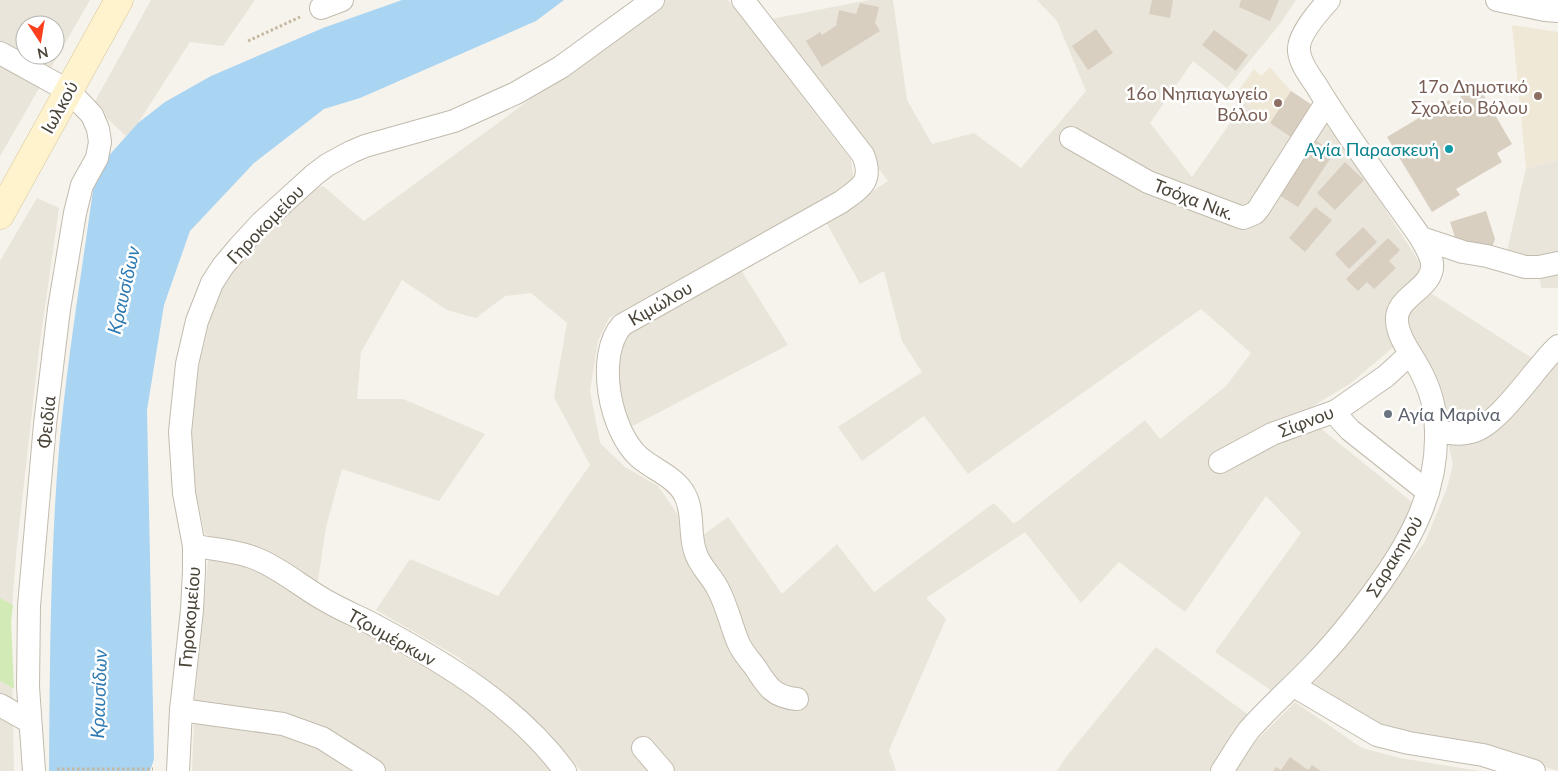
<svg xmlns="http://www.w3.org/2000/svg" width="1558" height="771" font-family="Lato,sans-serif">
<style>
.residential{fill:#eae5da;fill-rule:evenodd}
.education{fill:#efe8d6}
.green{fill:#d2eab5}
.water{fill:#a9d4f2}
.building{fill:#d8cfc1}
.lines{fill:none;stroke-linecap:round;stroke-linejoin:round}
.minor-casing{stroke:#c2bbae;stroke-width:24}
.secondary-casing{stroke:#d6c79b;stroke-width:29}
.path{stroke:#c4b79f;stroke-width:3;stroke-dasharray:2.5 2.5;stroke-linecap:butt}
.minor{stroke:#fff;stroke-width:22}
.secondary{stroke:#fff3cd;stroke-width:28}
.education-dot{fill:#8d6e63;stroke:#fff;stroke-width:2}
.culture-dot{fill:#0f9aa8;stroke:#fff;stroke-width:2}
.worship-dot{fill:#6b7280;stroke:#fff;stroke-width:2}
.labels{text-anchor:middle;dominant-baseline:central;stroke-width:5;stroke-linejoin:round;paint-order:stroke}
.education-label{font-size:18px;fill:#785e54;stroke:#fff;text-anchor:end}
.street-label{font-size:18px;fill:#4b4439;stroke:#fff}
.culture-label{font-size:18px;fill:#0d838f;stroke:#fff;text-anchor:end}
.worship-label{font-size:18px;fill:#5b616d;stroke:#fff;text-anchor:start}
.water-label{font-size:19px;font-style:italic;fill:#2e7ab2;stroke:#fff}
</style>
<rect width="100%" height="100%" fill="#f6f3ec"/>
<g class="residential">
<path d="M 0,0 L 90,0 L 0,156 ZM 25,25 L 55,25 L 55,55 L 25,55 Z"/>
<path d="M 151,0 L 255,0 L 223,46 L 190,42 L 138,123 L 126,136 L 93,105 Z"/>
<path d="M 666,0 L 728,0 L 851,160 L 854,183 L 609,318 L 598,341 L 590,391 L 600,443 L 625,467 L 658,486 L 678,515 L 682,550 L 728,517 L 782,594 L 837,544 L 874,592 L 994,503 L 1014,524 L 1145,420 L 1160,439 L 1226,386 L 1251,353 L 1201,309 L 968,474 L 924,416 L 862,461 L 838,427 L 922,372 L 902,341 L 884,271 L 860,284 L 826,222 L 888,181 L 766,20 L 869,0 L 893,0 L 907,100 L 932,144 L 974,133 L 1021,168 L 1086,91 L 1057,21 L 1037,0 L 1296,0 L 1280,24 L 1227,88 L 1193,61 L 1150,123 L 1192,177 L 1245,102 L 1270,123 L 1324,122 L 1348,151 L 1423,268 L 1398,343 L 1351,383 L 1310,408 L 1319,427 L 1418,507 L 1343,622 L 1278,695 L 1215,652 L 1301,533 L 1266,496 L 1185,612 L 1119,562 L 1081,603 L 1025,532 L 926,598 L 946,619 L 889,750 L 896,771 L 581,771 L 547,730 L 458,657 L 376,610 L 410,559 L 498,596 L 590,465 L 554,397 L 567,323 L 531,293 L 505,296 L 476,318 L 447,310 L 402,280 L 361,352 L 357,399 L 403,399 L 485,434 L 439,501 L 342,469 L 326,527 L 317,587 L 258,553 L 205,534 L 194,486 L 189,431 L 200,361 L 215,299 L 248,246 L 315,189 L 323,186 L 364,221 Z"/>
<path d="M 1558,160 L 1558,288 L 1541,288 L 1538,258 L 1507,251 L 1526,168 Z"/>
<path d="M 37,198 L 59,208 L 39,349 L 16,555 L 11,622 L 14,771 L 0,771 L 0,261 Z"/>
<path d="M 741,270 L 788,345 L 629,428 L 618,403 L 616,354 L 629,333 Z"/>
<path d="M 1426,290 L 1546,367 L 1558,356 L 1558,771 L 1481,747 L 1368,723 L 1308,686 L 1425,542 L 1447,488 L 1453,464 L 1431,366 L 1403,317 Z"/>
<path d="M 208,560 L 259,568 L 375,633 L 503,716 L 556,771 L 192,771 L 195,697 Z"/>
<path d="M 1156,647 L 1250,716 L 1213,771 L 1057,771 L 1066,757 Z"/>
<path d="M 1295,702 L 1362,748 L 1400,758 L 1480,771 L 1232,771 L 1247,750 Z"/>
</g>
<g class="education">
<path d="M 1512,25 L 1558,32 L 1558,160 L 1526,168 Z"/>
<path d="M 1270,67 L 1291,91 L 1312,105 L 1270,123 L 1236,94 L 1254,69 L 1261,76 Z"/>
</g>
<path class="green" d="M 0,598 L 13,605 L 11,622 L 14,689 L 0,681 Z"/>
<path class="water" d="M 402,0 L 564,0 L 536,21 L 360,98 L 324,109 L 254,163 L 190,231 L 164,305 L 147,410 L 154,759 L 150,771 L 49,771 C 50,664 50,556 59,449 C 67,360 82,271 94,183 L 104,161 L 138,123 L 165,102 L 211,76 L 323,28 Z"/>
<g class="building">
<path d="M 1152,0 L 1173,0 L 1170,18 L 1149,14 Z"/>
<path d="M 1241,0 L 1279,0 L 1270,21 L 1239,7 Z"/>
<path d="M 860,3 L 879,7 L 875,23 L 880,31 L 822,67 L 806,41 L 820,32 L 822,35 L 837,25 L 836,25 L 839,10 L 856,14 Z"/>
<path d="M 1096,29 L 1113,53 L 1088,70 L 1072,46 Z"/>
<path d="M 1214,30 L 1248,55 L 1236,71 L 1202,45 Z"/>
<path d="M 1477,84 L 1512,144 L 1497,153 L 1502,162 L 1456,189 L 1460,195 L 1432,212 L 1387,137 L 1449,100 L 1457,113 L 1467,107 L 1459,94 Z"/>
<path d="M 1291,91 L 1312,105 L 1291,137 L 1270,123 Z"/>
<path d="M 1311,137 L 1334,153 L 1298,207 L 1274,192 Z"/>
<path d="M 1345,162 L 1364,180 L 1335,210 L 1317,193 Z"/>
<path d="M 1315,207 L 1332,220 L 1305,252 L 1289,238 Z"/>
<path d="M 1486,211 L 1495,239 L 1490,253 L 1459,249 L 1450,222 Z"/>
<path d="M 1363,227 L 1377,242 L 1349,269 L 1335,254 Z"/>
<path d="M 1388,238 L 1400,250 L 1389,261 L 1396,268 L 1374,289 L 1367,282 L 1358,291 L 1346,279 Z"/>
<path d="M 1290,757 L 1308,770 L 1312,765 L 1321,771 L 1273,771 L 1276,767 L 1281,770 Z"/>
</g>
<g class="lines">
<g class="minor-casing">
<g id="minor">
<path d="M 743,0 L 863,155 C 874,182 860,188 841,202 L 622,325 C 595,356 610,431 639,457 C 654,470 676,477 685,495 C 694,512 689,533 695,551 C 699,566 711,575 718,589 C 727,606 731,625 738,642 C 742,652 749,659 755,667 C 767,686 773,697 797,699"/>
<path d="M 1497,0 L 1545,10 L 1558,11"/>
<path d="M 321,8 L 342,0"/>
<path d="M 0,53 L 69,91 L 92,115 L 98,129 L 100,142 L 97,158 L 82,185 L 75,213 L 59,309 L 45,424 L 29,606 L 28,687 L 34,771"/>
<path d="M 1071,138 L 1148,182 L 1243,218 L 1255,213 L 1259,208 L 1326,103"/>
<path d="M 1421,238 L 1463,252 L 1487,256 L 1525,267 L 1539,267 L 1558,263"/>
<path d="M 1336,411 L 1339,418 L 1350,430 L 1428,492"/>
<path d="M 1436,432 C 1448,432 1460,436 1471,432 C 1500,425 1535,367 1558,346"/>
<path d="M 1220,462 L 1272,434 L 1336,411 L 1386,376 L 1410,354"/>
<path d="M 194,546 C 214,549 238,551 257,559 C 284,570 306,591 332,604 C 346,612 362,618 376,626 C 446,663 518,707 565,771"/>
<path d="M 1294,686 L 1377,735 L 1409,743 L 1483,755 L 1534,771"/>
<path d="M 0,705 L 30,722"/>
<path d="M 181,710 L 283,724 L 322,738 L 374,771"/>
<path d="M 643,748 L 663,771"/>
<path d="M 178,771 L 181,710 L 192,610 L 194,571 L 194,546 L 184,493 L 180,432 L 187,364 L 197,321 L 212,283 L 223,266 L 239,247 L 261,223 L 314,175 L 327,165 L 351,152 L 365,146 L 454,121 L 516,93 L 561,67 L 653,0"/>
<path d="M 1222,771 C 1231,758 1239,743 1249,730 C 1271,705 1296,684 1318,660 C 1338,639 1356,616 1373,593 C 1409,544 1438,493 1436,431 C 1436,413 1431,392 1423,376 C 1415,358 1399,341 1397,322 C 1394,296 1435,289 1432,263 C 1431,255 1425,246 1421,238 C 1386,188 1348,138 1316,85 C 1309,75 1300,63 1299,51 C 1297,36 1319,11 1329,0"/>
</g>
</g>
<g class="secondary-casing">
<path id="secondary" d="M 0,215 L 119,0"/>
</g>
<g class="path">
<path d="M 248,41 L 300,17"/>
<path d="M 57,769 L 153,769"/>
</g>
<use href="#minor" class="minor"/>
<use href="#secondary" class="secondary"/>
</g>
<g class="education-dot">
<circle cx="1538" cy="96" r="5"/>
<circle cx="1278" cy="103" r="5"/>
</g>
<circle class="culture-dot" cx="1449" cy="149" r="5"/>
<circle class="worship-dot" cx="1388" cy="414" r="5"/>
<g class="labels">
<g class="education-label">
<text x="1528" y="86">17ο Δημοτικό<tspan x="1528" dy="21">Σχολείο Βόλου</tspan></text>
<text x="1268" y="93">16ο Νηπιαγωγείο<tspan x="1268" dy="21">Βόλου</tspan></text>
</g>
<g class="street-label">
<text transform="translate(59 107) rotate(-61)">Ιωλκού</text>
<text transform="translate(1194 199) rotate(21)">Τσόχα Νικ.</text>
<text transform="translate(265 224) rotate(-46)">Γηροκομείου</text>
<text transform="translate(660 303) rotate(-30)">Κιμώλου</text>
<text transform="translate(1306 421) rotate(-21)">Σίφνου</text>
<text transform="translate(46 422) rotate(-84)">Φειδία</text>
<text transform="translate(1394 556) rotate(-59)">Σαρακηνού</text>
<text transform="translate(189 617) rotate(-85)">Γηροκομείου</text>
<text transform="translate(392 637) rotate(29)">Τζουμέρκων</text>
</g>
<g class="culture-label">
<text x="1439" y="149">Αγία Παρασκευή</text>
</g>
<g class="worship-label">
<text x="1398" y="414">Αγία Μαρίνα</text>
</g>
<g class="water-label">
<text transform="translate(123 290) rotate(-77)">Κραυσίδων</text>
<text transform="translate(98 694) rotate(-88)">Κραυσίδων</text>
</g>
</g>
<g transform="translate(40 40) rotate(168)"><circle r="24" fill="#ffffff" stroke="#b7b4b0"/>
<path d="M0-4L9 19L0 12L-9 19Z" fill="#fc3f1d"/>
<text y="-8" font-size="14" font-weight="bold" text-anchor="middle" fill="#4b4439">N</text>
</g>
</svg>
